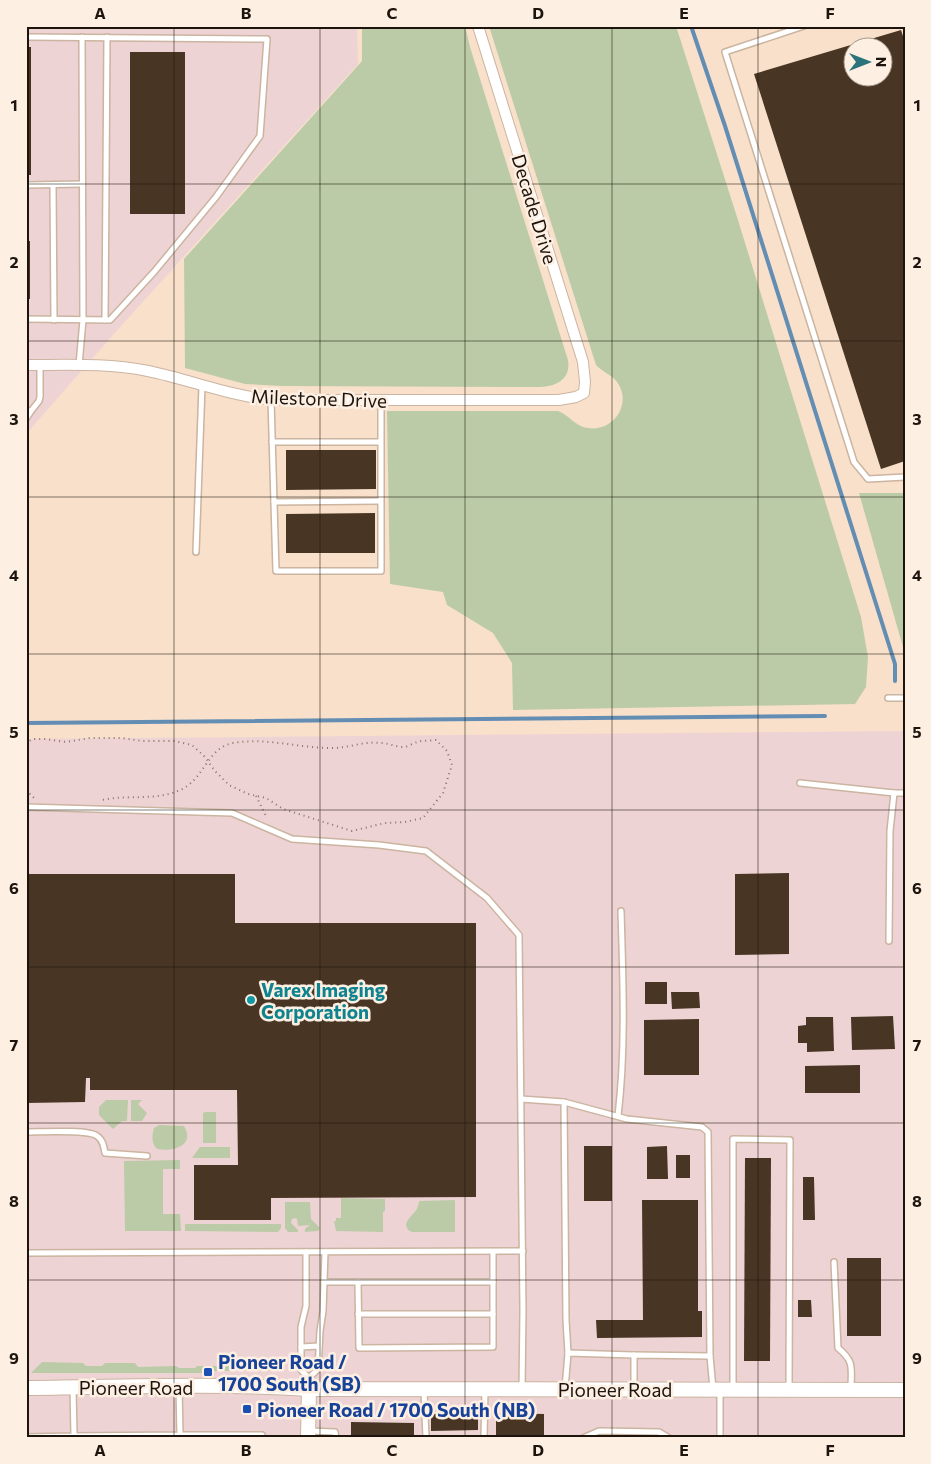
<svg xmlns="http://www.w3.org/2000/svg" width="931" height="1464" font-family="Commissioner,sans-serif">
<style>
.industrial{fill:#eed3d5}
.green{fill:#bbcba7}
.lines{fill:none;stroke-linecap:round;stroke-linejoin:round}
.stream{stroke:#648db4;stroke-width:4}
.building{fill:#483524;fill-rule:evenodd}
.lane-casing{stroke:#cbb4a0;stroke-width:8}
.street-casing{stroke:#cbb4a0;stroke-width:12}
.secondary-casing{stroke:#cbb4a0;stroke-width:16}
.path{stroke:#867668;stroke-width:2;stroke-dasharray:1 4;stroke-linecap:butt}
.lane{stroke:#fff;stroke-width:5}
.street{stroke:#fff;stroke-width:10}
.secondary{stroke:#fff;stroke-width:14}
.grid{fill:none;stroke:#1d150d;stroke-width:1;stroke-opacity:0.55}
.culture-dot{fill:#0f9aa8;stroke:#fdefe2;stroke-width:2}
.transit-dot{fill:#1a4fb4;stroke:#fdefe2;stroke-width:2}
.labels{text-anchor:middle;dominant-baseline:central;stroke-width:5;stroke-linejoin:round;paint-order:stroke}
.street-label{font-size:19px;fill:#1d150d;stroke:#fdefe2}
.culture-label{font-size:19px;font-weight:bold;fill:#0d838f;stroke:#fdefe2;text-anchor:start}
.transit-label{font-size:19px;font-weight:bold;fill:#164399;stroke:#fdefe2;text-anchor:start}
.neatline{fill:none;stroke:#1d150d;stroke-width:2}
.grid-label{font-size:16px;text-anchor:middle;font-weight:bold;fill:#1d150d}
</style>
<rect width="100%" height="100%" fill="#f8e0cb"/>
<g class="industrial">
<path d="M 357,27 L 358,64 L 121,326 L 26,434 L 26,29 Z"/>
<path d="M 905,731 L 905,1438 L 26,1438 L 26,739 Z"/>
</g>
<g class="green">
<path d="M 362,26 L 465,26 L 470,47 L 568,360 C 571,379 557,386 540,387 L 283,386 L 245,384 L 185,368 L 184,259 L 362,61 Z"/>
<path d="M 489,26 L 676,26 L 737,217 L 861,617 L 868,657 L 866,687 L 855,704 L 513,710 L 512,663 L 493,633 L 447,605 L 443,592 L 390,584 L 387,411 L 558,411 C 569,415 576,427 588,428 C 612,432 631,406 619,385 C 614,375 603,373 596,365 Z"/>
<path d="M 859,493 L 905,493 L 905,654 Z"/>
<path d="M 106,1100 L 128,1100 L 127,1121 L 122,1121 L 113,1129 L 99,1115 L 99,1107 Z"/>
<path d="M 131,1100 L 142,1100 L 138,1104 L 147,1113 L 142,1121 L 131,1121 Z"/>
<path d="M 205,1112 L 216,1112 L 216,1143 L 203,1143 L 203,1113 Z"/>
<path d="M 159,1125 L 184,1126 C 196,1146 172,1152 157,1149 C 151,1143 152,1135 154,1128 Z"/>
<path d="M 200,1147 L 230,1147 L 230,1158 L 192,1158 Z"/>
<path d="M 180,1160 L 180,1169 L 163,1169 L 163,1214 L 180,1214 L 181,1231 L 125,1231 L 124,1161 Z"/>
<path d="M 341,1198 L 385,1199 L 385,1211 L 383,1212 L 383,1232 L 336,1231 L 334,1221 L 336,1221 L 336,1218 L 341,1218 Z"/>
<path d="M 455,1200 L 455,1232 L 412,1232 L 408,1230 L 406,1225 C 409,1214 418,1214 419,1201 Z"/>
<path d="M 285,1202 L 310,1202 L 311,1219 L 320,1228 L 318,1231 L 305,1232 L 305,1229 L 310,1225 L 298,1226 L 297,1219 L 295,1218 L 292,1219 L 291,1223 L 298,1230 L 298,1232 L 288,1232 L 285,1228 Z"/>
<path d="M 185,1224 L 281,1224 L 281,1228 L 278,1232 L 185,1231 Z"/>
<path d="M 42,1362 L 83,1363 L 86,1366 L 102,1366 L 105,1363 L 135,1363 L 138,1367 L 176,1366 L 179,1368 L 195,1368 L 197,1366 L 251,1366 L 253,1368 L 270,1368 L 271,1371 L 213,1371 L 213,1368 L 208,1368 L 207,1373 L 31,1373 Z"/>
</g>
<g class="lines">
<g class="stream">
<path d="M 691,26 L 725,126 L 895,664 L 895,681"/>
<path d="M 26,723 L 825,716"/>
</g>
</g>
<g class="building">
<path d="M 901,30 L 905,42 L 905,461 L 881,469 L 754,74 ZM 854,48 L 884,48 L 884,78 L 854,78 Z"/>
<rect x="26" y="47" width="5" height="128"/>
<rect x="130" y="52" width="55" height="162"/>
<rect x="26" y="241" width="4" height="58"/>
<path d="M 286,450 L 376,450 L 376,489 L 286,490 Z"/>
<path d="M 375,513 L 375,553 L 286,553 L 286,514 Z"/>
<path d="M 789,873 L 789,954 L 735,955 L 735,874 Z"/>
<path d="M 26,874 L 235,874 L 235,923 L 476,923 L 476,1197 L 271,1198 L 271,1220 L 194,1220 L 194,1165 L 238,1165 L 237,1090 L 90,1090 L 90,1078 L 86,1078 L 85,1102 L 26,1103 Z"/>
<rect x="645" y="982" width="22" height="22"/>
<path d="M 671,992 L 699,992 L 700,1008 L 672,1009 Z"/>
<path d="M 893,1016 L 895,1049 L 852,1050 L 851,1017 Z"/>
<path d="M 806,1017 L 833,1017 L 834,1051 L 807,1052 L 807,1043 L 798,1043 L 798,1026 L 806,1025 Z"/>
<path d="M 699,1019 L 699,1075 L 644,1075 L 644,1020 Z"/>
<path d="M 860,1065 L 860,1093 L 805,1093 L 805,1066 Z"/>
<rect x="584" y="1146" width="28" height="55"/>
<path d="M 667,1146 L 668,1179 L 647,1179 L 647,1147 Z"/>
<rect x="676" y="1155" width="14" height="23"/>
<path d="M 745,1158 L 771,1158 L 770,1361 L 744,1361 Z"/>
<path d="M 803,1177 L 814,1177 L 815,1220 L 803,1220 Z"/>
<path d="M 642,1200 L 698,1200 L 698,1311 L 702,1311 L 702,1337 L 597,1338 L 596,1320 L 643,1320 Z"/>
<rect x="847" y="1258" width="34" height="78"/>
<path d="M 798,1300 L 811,1300 L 812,1317 L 798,1317 Z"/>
<path d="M 496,1413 L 544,1414 L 544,1438 L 496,1438 Z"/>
<path d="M 431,1414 L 478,1414 L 478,1430 L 431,1431 Z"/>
<path d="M 351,1422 L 414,1423 L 414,1438 L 351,1438 Z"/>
</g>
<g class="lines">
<g class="lane-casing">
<g id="lane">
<path d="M 804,26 L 725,52 L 854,462 L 868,479 L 905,477"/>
<path d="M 26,37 L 267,39 L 260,136 L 216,197 L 154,272 L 110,320 L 26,319"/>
<path d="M 26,185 L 82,184"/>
<path d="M 53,185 L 54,320"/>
<path d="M 105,320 L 107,37"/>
<path d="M 79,365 L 83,320 L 82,37"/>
<path d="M 271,400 L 276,571 L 381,571 L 381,400"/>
<path d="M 26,411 L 31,411 L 26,419"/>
<path d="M 31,411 L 39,401 L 40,397 L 40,365"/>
<path d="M 272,442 L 380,442"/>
<path d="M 274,502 L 380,501"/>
<path d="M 196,552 L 202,386"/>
<path d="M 888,698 L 905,698"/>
<path d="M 800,783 L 894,793"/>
<path d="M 26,807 L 232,813 L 292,839 L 379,845 L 426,851 L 487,898 L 519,935 L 523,1311 L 522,1389"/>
<path d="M 889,941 L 890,831 L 894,793 L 905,793"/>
<path d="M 521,1099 L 564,1102 L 566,1320 L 568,1353"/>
<path d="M 564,1102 L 627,1119 L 702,1127 L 708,1132 L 710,1356"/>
<path d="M 618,1116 C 626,1048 623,980 621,911"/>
<path d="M 26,1132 C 40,1132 88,1129 97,1136 C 103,1140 104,1147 105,1153 L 147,1156"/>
<path d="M 26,1253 L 523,1251"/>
<path d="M 834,1262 L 838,1348 C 855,1362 851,1368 851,1389"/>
<path d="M 324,1282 L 358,1282 L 359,1348 L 493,1347 L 493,1252"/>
<path d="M 358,1282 L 493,1282"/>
<path d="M 358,1314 L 493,1314"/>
<path d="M 301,1347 L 301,1327 L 306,1306 L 306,1252"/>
<path d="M 309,1378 L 301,1370 L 301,1347 L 319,1346"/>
<path d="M 634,1387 L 634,1355 L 710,1356 L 713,1389"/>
<path d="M 309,1388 L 309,1378 L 318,1369 L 320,1331 L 323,1311 L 325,1252"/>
<path d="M 565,1389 L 568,1353 L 634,1355"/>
<path d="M 733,1389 L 733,1139 L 790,1140 L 789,1389"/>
<path d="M 424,1391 L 426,1438"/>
<path d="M 309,1431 L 335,1432 L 336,1438"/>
<path d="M 180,1435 L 262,1435 L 262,1438"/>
<path d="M 74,1436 L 180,1435 L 179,1387"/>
<path d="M 26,1437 L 74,1436 L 73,1388"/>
<path d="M 484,1438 L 485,1390"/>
<path d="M 583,1438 L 599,1431 L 659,1432 L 669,1438"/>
<path d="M 720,1438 L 720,1390"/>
</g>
</g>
<g class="street-casing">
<path id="street" d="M 26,365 C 67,365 108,363 148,371 C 191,380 227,395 271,400 L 559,400 L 576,397 L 584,393 L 585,382 L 583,362 L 478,26"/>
</g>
<g class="secondary-casing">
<g id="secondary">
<path d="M 26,1388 C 120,1387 215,1383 309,1389 L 905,1390"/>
<path d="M 308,1438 L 309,1389"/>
</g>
</g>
<g class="path">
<path d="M 26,744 L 32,739 L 45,739 L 66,742 L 90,738 L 122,738 L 142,741 L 174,741 L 192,745 L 205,757 L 215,771 L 229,785 L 248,794 L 266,798 L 283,809 L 352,831 L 385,823 L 405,822 L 423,818 L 443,793 L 452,765 L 447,751 L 436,740 C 430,741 423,740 417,742 C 413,743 408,747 403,747 C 396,747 388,743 381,743 C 365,741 351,747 336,748 C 301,749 268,737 233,743 C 209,747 204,777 184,788 C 159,802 130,794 102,800"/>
<path d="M 26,790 L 35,799"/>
<path d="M 256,796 L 267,818"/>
</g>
<use href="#lane" class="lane"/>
<use href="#street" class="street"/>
<use href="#secondary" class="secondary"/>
</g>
<path class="grid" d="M 174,26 L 174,1438M 320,26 L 320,1438M 465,26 L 465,1438M 612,26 L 612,1438M 758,26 L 758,1438M 26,184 L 905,184M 26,341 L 905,341M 26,497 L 905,497M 26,654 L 905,654M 26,810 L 905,810M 26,967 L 905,967M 26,1123 L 905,1123M 26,1280 L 905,1280"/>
<circle class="culture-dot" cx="251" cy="1000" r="5"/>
<g class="transit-dot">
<rect x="203" y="1367" width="10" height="10" rx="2.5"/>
<rect x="242" y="1404" width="10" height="10" rx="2.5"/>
</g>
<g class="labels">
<g class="street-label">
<text transform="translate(535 209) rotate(73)">Decade Drive</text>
<text transform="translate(319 398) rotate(2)">Milestone Drive</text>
<text x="136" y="1387">Pioneer Road</text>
<text x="615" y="1389">Pioneer Road</text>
</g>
<g class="culture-label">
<text x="261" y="989">Varex Imaging<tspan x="261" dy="22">Corporation</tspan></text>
</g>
<g class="transit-label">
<text x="218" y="1361">Pioneer Road /<tspan x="218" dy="22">1700 South (SB)</tspan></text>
<text x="257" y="1409">Pioneer Road / 1700 South (NB)</text>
</g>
</g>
<rect width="931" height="1464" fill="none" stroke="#fdefe2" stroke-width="55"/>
<g transform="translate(868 62) rotate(90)"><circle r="24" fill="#fdefe2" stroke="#a3988d"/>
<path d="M0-4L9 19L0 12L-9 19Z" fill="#2b747b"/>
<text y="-8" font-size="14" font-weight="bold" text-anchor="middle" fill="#1d150d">N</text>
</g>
<rect x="28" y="28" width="876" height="1408" class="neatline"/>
<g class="grid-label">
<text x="100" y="19">A</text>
<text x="246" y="19">B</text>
<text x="392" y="19">C</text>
<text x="538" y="19">D</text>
<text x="684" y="19">E</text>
<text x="830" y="19">F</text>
<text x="14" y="111">1</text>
<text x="917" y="111">1</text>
<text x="14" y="268">2</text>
<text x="917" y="268">2</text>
<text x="14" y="425">3</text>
<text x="917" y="425">3</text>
<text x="14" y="581">4</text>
<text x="917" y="581">4</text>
<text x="14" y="738">5</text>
<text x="917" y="738">5</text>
<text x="14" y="894">6</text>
<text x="917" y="894">6</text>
<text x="14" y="1051">7</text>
<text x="917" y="1051">7</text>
<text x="14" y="1207">8</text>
<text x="917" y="1207">8</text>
<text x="14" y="1364">9</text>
<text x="917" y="1364">9</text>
<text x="100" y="1456">A</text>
<text x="246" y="1456">B</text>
<text x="392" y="1456">C</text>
<text x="538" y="1456">D</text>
<text x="684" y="1456">E</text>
<text x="830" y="1456">F</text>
</g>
</svg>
